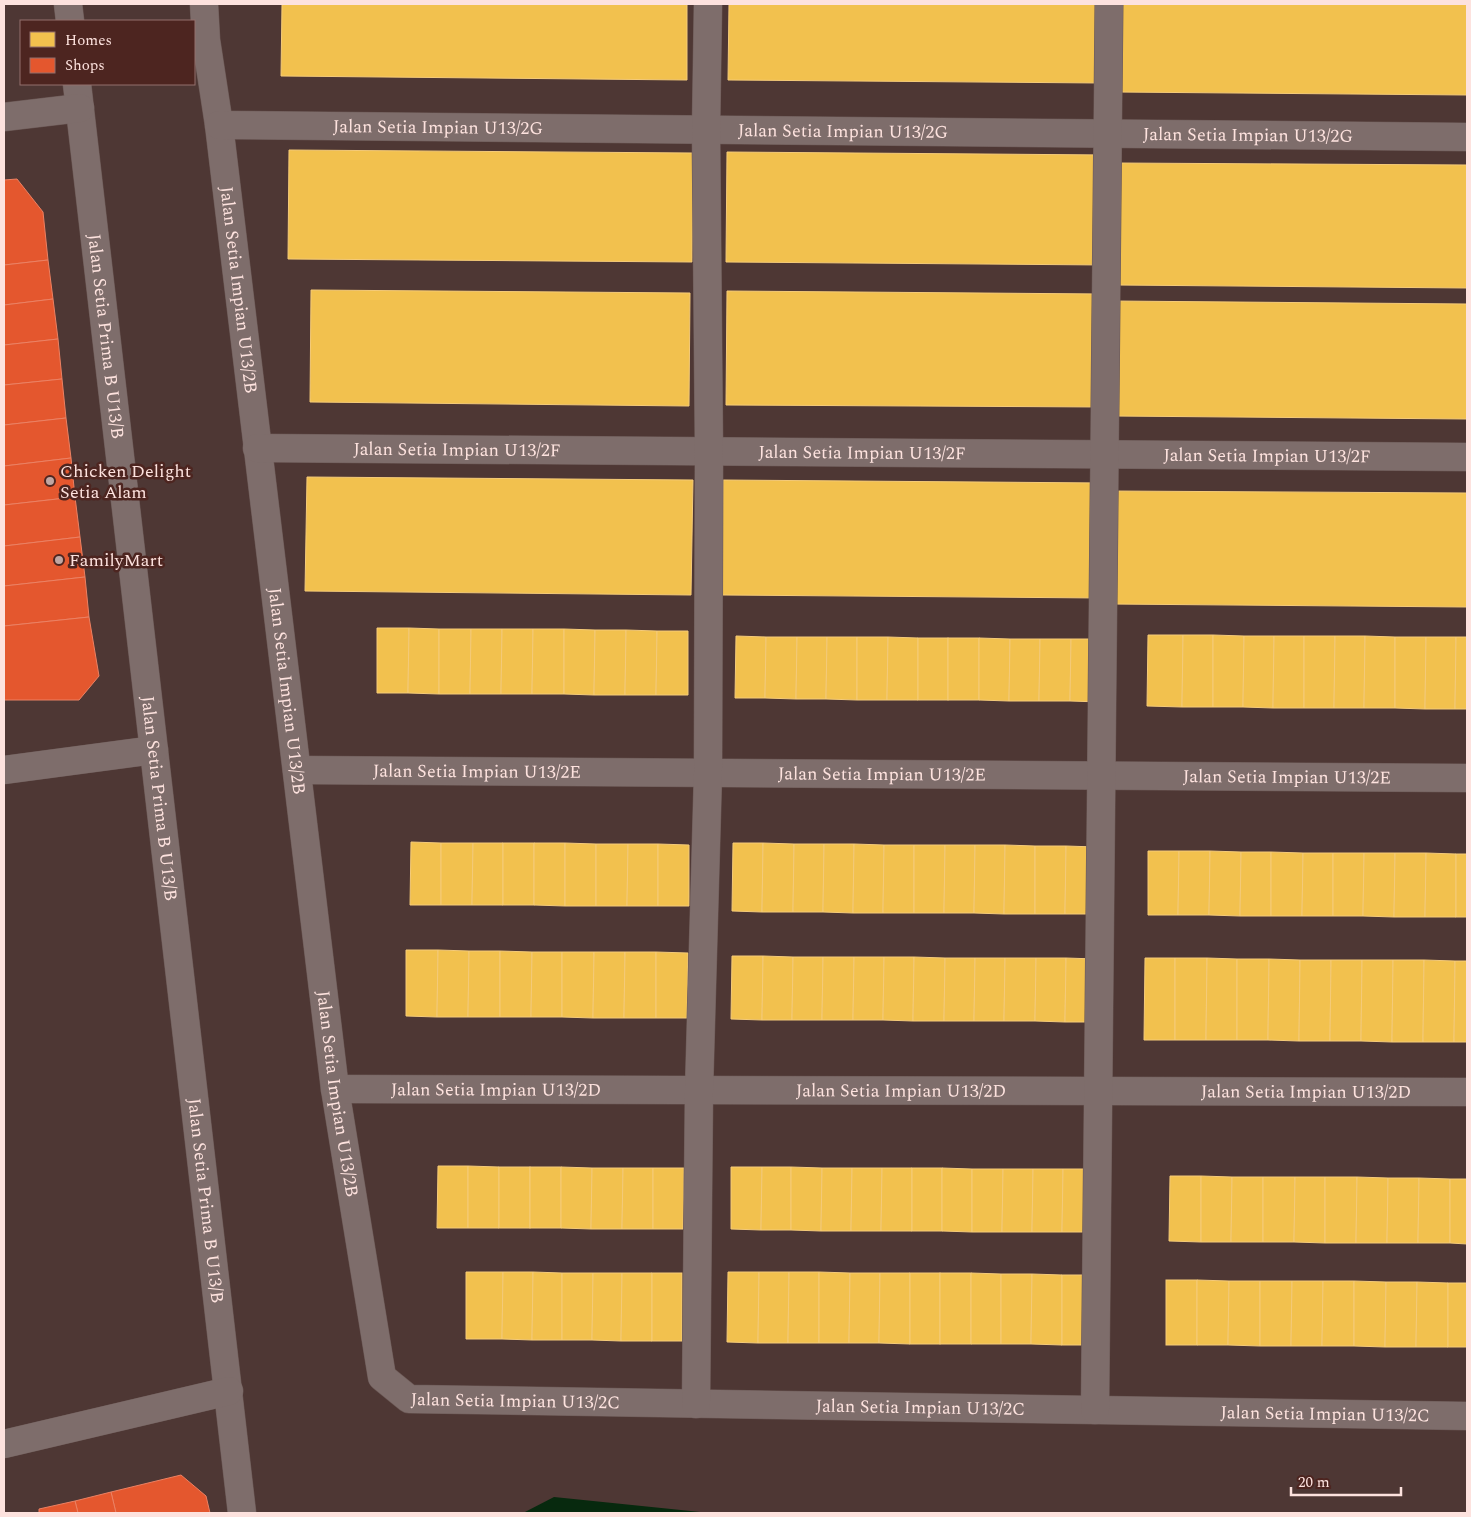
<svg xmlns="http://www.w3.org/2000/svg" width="1471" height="1517" font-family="Spectral,serif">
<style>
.water{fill:#07290e}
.homes{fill:#f2c14e;stroke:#f5cb79}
.shops{fill:#e4572e;stroke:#ec8163}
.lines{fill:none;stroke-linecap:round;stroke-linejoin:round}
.minor-casing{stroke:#6a5754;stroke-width:29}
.minor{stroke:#7e6d6b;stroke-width:28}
.poi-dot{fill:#c0a6a2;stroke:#4d2520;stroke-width:2}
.labels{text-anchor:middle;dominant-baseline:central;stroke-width:5;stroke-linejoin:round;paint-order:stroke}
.street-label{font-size:18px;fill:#fde2de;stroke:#4d2520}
.poi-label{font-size:18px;fill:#fde2de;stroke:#4d2520;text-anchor:start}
</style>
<rect width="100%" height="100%" fill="#4e3734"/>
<path class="water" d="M 554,1497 L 710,1513 L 523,1513 Z"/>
<g class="homes">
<path d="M 282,4 L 687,4 L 687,80 L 281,76 Z"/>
<path d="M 729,4 L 1101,4 L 1100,83 L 728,80 Z"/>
<path d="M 1117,4 L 1467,4 L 1467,95 L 1116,92 Z"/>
<path d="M 289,150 L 693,153 L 692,262 L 288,259 Z"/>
<path d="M 727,152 L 1107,155 L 1105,265 L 726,262 Z"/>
<path d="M 1117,163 L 1467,165 L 1467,288 L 1116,285 Z"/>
<path d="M 311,290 L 690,293 L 689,406 L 310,402 Z"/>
<path d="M 727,291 L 1102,294 L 1101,407 L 726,405 Z"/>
<path d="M 1114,301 L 1467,304 L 1467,419 L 1113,416 Z"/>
<path d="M 307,477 L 693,480 L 691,595 L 305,591 Z"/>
<path d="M 723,480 L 1102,483 L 1100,598 L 722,595 Z"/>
<path d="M 1111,491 L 1467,493 L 1467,607 L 1110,604 Z"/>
<path d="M 377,628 L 409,628 L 408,693 L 377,693 Z"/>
<path d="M 409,628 L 439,629 L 439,694 L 408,693 Z"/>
<path d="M 439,629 L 471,629 L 470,694 L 439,694 Z"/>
<path d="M 471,629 L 502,629 L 501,694 L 470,694 Z"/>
<path d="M 502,629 L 533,629 L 532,694 L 501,694 Z"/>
<path d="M 533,629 L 564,629 L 564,694 L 532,694 Z"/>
<path d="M 564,629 L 595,630 L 594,695 L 564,694 Z"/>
<path d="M 595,630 L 626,630 L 625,695 L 594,695 Z"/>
<path d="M 626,630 L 657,631 L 656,695 L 625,695 Z"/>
<path d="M 657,631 L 688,631 L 688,695 L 656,695 Z"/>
<path d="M 1148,635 L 1183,635 L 1182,707 L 1147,706 Z"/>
<path d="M 1183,635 L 1213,635 L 1213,707 L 1182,707 Z"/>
<path d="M 1213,635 L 1244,636 L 1243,707 L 1213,707 Z"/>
<path d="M 736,636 L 766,637 L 765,698 L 735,698 Z"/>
<path d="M 1244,636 L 1274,636 L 1273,708 L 1243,707 Z"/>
<path d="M 1274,636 L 1304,636 L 1304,708 L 1273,708 Z"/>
<path d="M 1304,636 L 1335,636 L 1334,708 L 1304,708 Z"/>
<path d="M 1335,636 L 1365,636 L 1364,708 L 1334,708 Z"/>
<path d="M 1365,636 L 1395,637 L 1395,708 L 1364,708 Z"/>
<path d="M 766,637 L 797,637 L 796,699 L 765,698 Z"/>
<path d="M 797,637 L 827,637 L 826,699 L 796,699 Z"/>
<path d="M 827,637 L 857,637 L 857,700 L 826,699 Z"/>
<path d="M 857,637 L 888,637 L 887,700 L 857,700 Z"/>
<path d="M 888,637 L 918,638 L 918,700 L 887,700 Z"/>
<path d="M 1395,637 L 1426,637 L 1425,709 L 1395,708 Z"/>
<path d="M 1426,637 L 1456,637 L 1455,709 L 1425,709 Z"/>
<path d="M 1456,637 L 1467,637 L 1467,709 L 1455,709 Z"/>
<rect x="918" y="638" width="30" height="62"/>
<rect x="948" y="638" width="31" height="62"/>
<path d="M 979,638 L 1010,639 L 1009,701 L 979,700 Z"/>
<path d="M 1010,639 L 1040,639 L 1039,701 L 1009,701 Z"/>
<path d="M 1040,639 L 1071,639 L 1070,701 L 1039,701 Z"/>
<path d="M 1071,639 L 1101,639 L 1100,702 L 1070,701 Z"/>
<path d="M 411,842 L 441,843 L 441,905 L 410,905 Z"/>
<path d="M 441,843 L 473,843 L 472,905 L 441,905 Z"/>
<path d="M 473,843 L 503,843 L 503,905 L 472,905 Z"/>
<rect x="503" y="843" width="31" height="62"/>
<path d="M 534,843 L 565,843 L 565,906 L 534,905 Z"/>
<path d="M 565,843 L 596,844 L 596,906 L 565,906 Z"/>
<path d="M 733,843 L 763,843 L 762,912 L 732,911 Z"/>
<path d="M 763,843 L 794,844 L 793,912 L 762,912 Z"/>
<path d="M 596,844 L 628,844 L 627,906 L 596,906 Z"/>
<path d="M 628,844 L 658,844 L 658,906 L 627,906 Z"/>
<path d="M 658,844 L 689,845 L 689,906 L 658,906 Z"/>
<path d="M 794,844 L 824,844 L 823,912 L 793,912 Z"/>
<path d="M 824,844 L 854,844 L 853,913 L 823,912 Z"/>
<path d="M 854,844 L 884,845 L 883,913 L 853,913 Z"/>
<path d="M 884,845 L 914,845 L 914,913 L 883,913 Z"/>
<path d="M 914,845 L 945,845 L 944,913 L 914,913 Z"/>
<path d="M 945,845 L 975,845 L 974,913 L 944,913 Z"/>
<path d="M 975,845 L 1005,845 L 1004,914 L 974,913 Z"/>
<path d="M 1005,845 L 1035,846 L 1035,914 L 1004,914 Z"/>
<path d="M 1035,846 L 1066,846 L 1065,914 L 1035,914 Z"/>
<path d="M 1066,846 L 1096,847 L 1095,914 L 1065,914 Z"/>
<path d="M 1148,851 L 1179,851 L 1178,915 L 1148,915 Z"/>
<path d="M 1179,851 L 1210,851 L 1209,915 L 1178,915 Z"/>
<path d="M 1210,851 L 1241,852 L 1240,916 L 1209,915 Z"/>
<path d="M 1241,852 L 1271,852 L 1271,916 L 1240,916 Z"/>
<path d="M 1271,852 L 1303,853 L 1302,916 L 1271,916 Z"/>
<path d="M 1303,853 L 1333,853 L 1333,916 L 1302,916 Z"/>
<path d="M 1333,853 L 1364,853 L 1363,916 L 1333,916 Z"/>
<path d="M 1364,853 L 1395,853 L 1394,917 L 1363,916 Z"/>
<path d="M 1395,853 L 1426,853 L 1425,917 L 1394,917 Z"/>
<path d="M 1426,853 L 1456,854 L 1456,917 L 1425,917 Z"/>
<rect x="1456" y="854" width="11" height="63"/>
<path d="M 406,950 L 438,950 L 437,1017 L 406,1016 Z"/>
<path d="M 438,950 L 469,951 L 468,1017 L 437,1017 Z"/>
<path d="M 469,951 L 500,951 L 500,1017 L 468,1017 Z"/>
<path d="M 500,951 L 532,952 L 531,1017 L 500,1017 Z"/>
<path d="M 532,952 L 562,952 L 562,1017 L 531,1017 Z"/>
<path d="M 562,952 L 594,952 L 593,1018 L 562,1017 Z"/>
<path d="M 594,952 L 625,952 L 624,1018 L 593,1018 Z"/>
<path d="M 625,952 L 656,952 L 656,1018 L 624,1018 Z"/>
<path d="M 656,952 L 688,953 L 687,1018 L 656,1018 Z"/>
<path d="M 732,956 L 763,956 L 762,1020 L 731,1019 Z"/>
<path d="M 763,956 L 793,957 L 792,1020 L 762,1020 Z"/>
<path d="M 793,957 L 823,957 L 822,1020 L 792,1020 Z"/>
<path d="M 823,957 L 854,957 L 853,1020 L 822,1020 Z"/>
<path d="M 854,957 L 884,957 L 883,1020 L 853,1020 Z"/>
<path d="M 884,957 L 914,957 L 913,1021 L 883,1020 Z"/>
<path d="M 914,957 L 945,958 L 944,1021 L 913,1021 Z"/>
<path d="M 945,958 L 975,958 L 974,1021 L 944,1021 Z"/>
<path d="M 975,958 L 1005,958 L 1004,1021 L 974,1021 Z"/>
<path d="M 1005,958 L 1036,958 L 1035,1021 L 1004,1021 Z"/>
<path d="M 1036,958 L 1066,958 L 1065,1022 L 1035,1021 Z"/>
<path d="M 1066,958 L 1096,959 L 1095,1022 L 1065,1022 Z"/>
<path d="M 1145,958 L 1175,958 L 1175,1040 L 1144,1040 Z"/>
<path d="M 1175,958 L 1207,958 L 1206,1040 L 1175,1040 Z"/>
<path d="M 1207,958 L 1237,959 L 1237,1040 L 1206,1040 Z"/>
<path d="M 1237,959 L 1269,959 L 1268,1040 L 1237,1040 Z"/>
<path d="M 1269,959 L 1300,960 L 1299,1041 L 1268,1040 Z"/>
<path d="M 1300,960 L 1331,960 L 1330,1041 L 1299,1041 Z"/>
<path d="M 1331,960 L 1362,960 L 1361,1041 L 1330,1041 Z"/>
<path d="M 1362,960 L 1393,960 L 1392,1042 L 1361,1041 Z"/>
<path d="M 1393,960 L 1424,960 L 1423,1042 L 1392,1042 Z"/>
<path d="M 1424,960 L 1455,961 L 1454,1042 L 1423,1042 Z"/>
<path d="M 1455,961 L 1467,961 L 1467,1042 L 1454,1042 Z"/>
<path d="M 438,1166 L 468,1166 L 468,1228 L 437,1228 Z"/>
<path d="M 468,1166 L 499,1167 L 499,1228 L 468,1228 Z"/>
<rect x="499" y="1167" width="31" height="61"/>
<rect x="530" y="1167" width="31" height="61"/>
<path d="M 561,1167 L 592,1168 L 591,1229 L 561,1228 Z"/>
<path d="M 731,1167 L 762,1167 L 761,1230 L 731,1229 Z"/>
<path d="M 762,1167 L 791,1167 L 791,1230 L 761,1230 Z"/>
<path d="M 791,1167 L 822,1168 L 821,1231 L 791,1230 Z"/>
<path d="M 592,1168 L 623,1168 L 622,1229 L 591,1229 Z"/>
<path d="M 623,1168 L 653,1168 L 653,1229 L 622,1229 Z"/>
<path d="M 653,1168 L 684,1168 L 683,1229 L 653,1229 Z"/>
<path d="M 822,1168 L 852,1168 L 851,1231 L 821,1231 Z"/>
<path d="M 852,1168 L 882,1168 L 881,1231 L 851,1231 Z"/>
<path d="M 882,1168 L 912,1168 L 912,1231 L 881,1231 Z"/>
<rect x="912" y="1168" width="30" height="63"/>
<path d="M 942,1168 L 972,1169 L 972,1232 L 942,1231 Z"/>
<path d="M 972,1169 L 1003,1169 L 1002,1232 L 972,1232 Z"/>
<path d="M 1003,1169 L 1033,1169 L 1032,1232 L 1002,1232 Z"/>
<path d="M 1033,1169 L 1063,1169 L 1062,1232 L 1032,1232 Z"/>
<path d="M 1063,1169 L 1093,1169 L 1092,1232 L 1062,1232 Z"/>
<path d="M 1170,1176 L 1201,1176 L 1201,1242 L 1169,1241 Z"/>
<path d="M 1201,1176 L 1232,1177 L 1231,1242 L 1201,1242 Z"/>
<path d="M 1232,1177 L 1263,1177 L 1263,1242 L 1231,1242 Z"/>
<path d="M 1263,1177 L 1295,1177 L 1294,1242 L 1263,1242 Z"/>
<path d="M 1295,1177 L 1325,1177 L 1325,1243 L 1294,1242 Z"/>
<path d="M 1325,1177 L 1357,1177 L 1356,1243 L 1325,1243 Z"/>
<path d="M 1357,1177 L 1388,1178 L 1387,1243 L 1356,1243 Z"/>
<path d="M 1388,1178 L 1419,1178 L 1418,1243 L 1387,1243 Z"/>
<path d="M 1419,1178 L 1450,1179 L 1450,1243 L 1418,1243 Z"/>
<path d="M 1450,1179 L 1467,1179 L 1467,1244 L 1450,1243 Z"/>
<path d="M 466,1272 L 503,1272 L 502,1339 L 466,1339 Z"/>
<path d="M 503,1272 L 533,1272 L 532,1340 L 502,1339 Z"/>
<path d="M 533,1272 L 562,1273 L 562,1340 L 532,1340 Z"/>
<path d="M 728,1272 L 759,1272 L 758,1343 L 727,1342 Z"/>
<path d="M 759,1272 L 789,1272 L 788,1343 L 758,1343 Z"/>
<path d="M 789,1272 L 819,1272 L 819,1343 L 788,1343 Z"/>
<path d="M 819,1272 L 850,1273 L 849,1343 L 819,1343 Z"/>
<path d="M 562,1273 L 593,1273 L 592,1340 L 562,1340 Z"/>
<path d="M 593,1273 L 622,1273 L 621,1341 L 592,1340 Z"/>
<path d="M 622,1273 L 652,1273 L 652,1341 L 621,1341 Z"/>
<rect x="652" y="1273" width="30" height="68"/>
<path d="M 850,1273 L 880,1273 L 879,1343 L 849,1343 Z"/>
<path d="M 880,1273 L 910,1273 L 910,1344 L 879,1343 Z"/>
<rect x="910" y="1273" width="30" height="71"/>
<rect x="940" y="1273" width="31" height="71"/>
<path d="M 971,1273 L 1001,1274 L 1001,1344 L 971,1344 Z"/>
<path d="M 1001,1274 L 1032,1274 L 1031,1344 L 1001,1344 Z"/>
<path d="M 1032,1274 L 1062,1275 L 1062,1345 L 1031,1344 Z"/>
<rect x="1062" y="1275" width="30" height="70"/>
<rect x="1166" y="1280" width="31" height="65"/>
<path d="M 1197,1280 L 1229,1281 L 1228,1345 L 1197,1345 Z"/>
<path d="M 1229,1281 L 1260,1281 L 1260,1346 L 1228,1345 Z"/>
<path d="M 1260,1281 L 1292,1281 L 1291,1346 L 1260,1346 Z"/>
<path d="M 1292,1281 L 1323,1281 L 1322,1346 L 1291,1346 Z"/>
<path d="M 1323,1281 L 1354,1281 L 1354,1346 L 1322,1346 Z"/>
<path d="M 1354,1281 L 1386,1282 L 1385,1347 L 1354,1346 Z"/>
<path d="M 1386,1282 L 1417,1282 L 1416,1347 L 1385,1347 Z"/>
<path d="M 1417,1282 L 1448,1283 L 1448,1347 L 1416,1347 Z"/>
<rect x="1448" y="1283" width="19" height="64"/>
</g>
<g class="shops">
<path d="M 17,179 L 43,212 L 48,260 L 4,265 L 4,180 Z"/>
<path d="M 48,260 L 53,299 L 4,305 L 4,265 Z"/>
<path d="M 53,299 L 58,339 L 4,345 L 4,305 Z"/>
<path d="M 58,339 L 62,379 L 4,385 L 4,345 Z"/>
<path d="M 62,379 L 66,418 L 4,425 L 4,385 Z"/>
<path d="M 66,418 L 71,458 L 4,466 L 4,425 Z"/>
<path d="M 71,458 L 75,497 L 4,505 L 4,466 Z"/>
<path d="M 75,497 L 80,537 L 4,546 L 4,505 Z"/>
<path d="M 80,537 L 85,577 L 4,586 L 4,546 Z"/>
<path d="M 85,577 L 89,617 L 4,626 L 4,586 Z"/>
<path d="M 89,617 L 99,676 L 79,700 L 4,700 L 4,626 Z"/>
<path d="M 181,1475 L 206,1496 L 210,1513 L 116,1513 L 111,1492 Z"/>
<path d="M 111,1492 L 116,1513 L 78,1513 L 75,1501 Z"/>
<path d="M 75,1501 L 78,1513 L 39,1513 L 39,1509 Z"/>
</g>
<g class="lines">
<g class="minor-casing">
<g id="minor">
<path d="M 68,4 L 70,21"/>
<path id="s1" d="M 204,4 L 206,40 L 219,125 L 335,1089 L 382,1377 L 409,1399 L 1467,1416"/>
<path id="s2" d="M 77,84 L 242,1513"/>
<path d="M 4,117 L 80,108"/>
<path id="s3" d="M 219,125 L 1467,137"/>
<path id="s4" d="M 257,448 L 1467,457"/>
<path d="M 4,770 L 154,750"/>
<path id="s5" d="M 297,770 L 1467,778"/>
<path id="s6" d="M 335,1089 L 1467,1092"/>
<path d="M 696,1404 L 699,1091 L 708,773 L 709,451 L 706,130 L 708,4"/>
<path d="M 1095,1410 L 1109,4"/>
<path d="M 4,1444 L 229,1391"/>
</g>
</g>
<use href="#minor" class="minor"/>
</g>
<g class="poi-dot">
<circle cx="50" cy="481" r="5"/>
<circle cx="59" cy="560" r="5"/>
</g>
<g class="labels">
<g class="street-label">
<text stroke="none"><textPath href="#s3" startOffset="219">Jalan Setia Impian U13/2G</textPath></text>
<text stroke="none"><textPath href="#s3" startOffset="624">Jalan Setia Impian U13/2G</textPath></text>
<text stroke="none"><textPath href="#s3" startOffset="1029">Jalan Setia Impian U13/2G</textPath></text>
<text stroke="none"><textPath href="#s1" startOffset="288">Jalan Setia Impian U13/2B</textPath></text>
<text stroke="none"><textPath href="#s2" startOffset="254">Jalan Setia Prima B U13/B</textPath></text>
<text stroke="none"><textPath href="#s4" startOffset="200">Jalan Setia Impian U13/2F</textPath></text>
<text stroke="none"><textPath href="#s4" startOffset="605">Jalan Setia Impian U13/2F</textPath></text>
<text stroke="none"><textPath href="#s4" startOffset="1010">Jalan Setia Impian U13/2F</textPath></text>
<text stroke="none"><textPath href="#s1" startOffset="692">Jalan Setia Impian U13/2B</textPath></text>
<text stroke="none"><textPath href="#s5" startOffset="180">Jalan Setia Impian U13/2E</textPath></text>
<text stroke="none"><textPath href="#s5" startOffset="585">Jalan Setia Impian U13/2E</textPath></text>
<text stroke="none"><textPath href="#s5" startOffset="990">Jalan Setia Impian U13/2E</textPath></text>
<text stroke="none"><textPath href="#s2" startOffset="719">Jalan Setia Prima B U13/B</textPath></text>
<text stroke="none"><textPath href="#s6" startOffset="161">Jalan Setia Impian U13/2D</textPath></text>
<text stroke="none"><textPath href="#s6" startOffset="566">Jalan Setia Impian U13/2D</textPath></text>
<text stroke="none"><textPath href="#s6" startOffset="971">Jalan Setia Impian U13/2D</textPath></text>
<text stroke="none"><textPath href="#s1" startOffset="1098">Jalan Setia Impian U13/2B</textPath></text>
<text stroke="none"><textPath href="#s2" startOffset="1124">Jalan Setia Prima B U13/B</textPath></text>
<text stroke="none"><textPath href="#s1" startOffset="1526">Jalan Setia Impian U13/2C</textPath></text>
<text stroke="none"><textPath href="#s1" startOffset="1931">Jalan Setia Impian U13/2C</textPath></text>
<text stroke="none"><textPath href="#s1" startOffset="2336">Jalan Setia Impian U13/2C</textPath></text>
</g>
<g class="poi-label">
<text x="60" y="471">Chicken Delight<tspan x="60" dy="21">Setia Alam</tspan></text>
<text x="69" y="560">FamilyMart</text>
</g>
</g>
<rect width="1471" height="1517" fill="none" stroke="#fde2de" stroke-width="10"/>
<rect x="20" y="20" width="175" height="65" fill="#4d2520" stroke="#93716c"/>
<rect x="30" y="32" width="25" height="15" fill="#f2c14e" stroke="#93716c"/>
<text x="65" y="45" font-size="15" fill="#fde2de">Homes</text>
<rect x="30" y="58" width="25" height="15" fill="#e4572e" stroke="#93716c"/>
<text x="65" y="70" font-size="15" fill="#fde2de">Shops</text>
<path d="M1291 1487v8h110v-8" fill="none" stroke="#fde2de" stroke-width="2.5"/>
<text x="1298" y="1487" font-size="15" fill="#fde2de" stroke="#4d2520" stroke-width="4" paint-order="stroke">20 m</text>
</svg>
